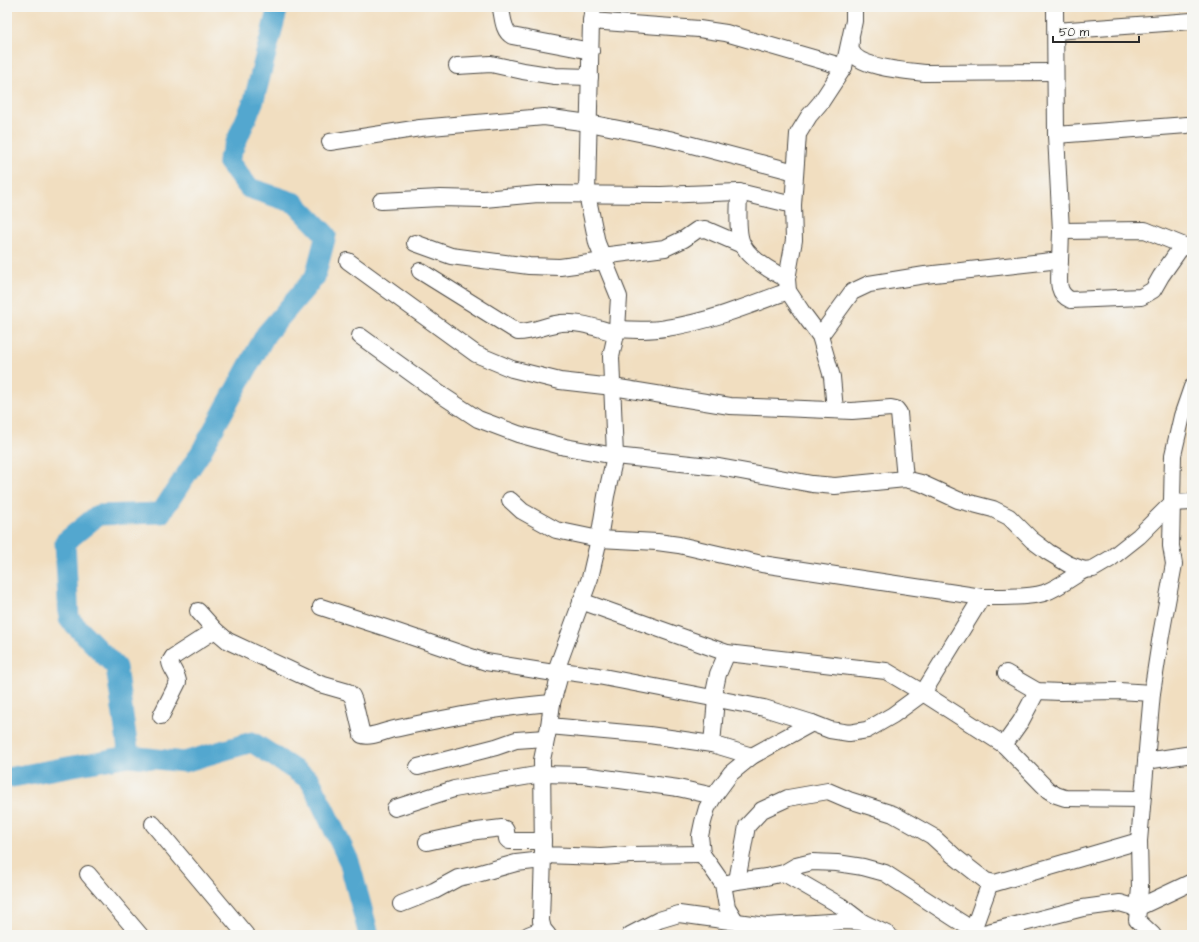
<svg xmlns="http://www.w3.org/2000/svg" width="1199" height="942" font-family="'Architects Daughter',sans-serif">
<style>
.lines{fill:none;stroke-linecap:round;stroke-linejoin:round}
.river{stroke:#53a7cf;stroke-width:21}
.minor-casing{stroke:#494641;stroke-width:18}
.minor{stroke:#fff;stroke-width:16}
</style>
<rect width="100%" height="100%" fill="#f6f6f2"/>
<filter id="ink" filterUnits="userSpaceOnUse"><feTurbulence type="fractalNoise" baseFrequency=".025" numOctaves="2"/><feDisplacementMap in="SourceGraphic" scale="8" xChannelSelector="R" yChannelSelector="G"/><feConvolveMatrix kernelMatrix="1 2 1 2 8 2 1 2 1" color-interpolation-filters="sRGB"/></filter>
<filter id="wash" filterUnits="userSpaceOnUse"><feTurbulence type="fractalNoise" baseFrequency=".012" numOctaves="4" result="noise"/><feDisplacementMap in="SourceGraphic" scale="16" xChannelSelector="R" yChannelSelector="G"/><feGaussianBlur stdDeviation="0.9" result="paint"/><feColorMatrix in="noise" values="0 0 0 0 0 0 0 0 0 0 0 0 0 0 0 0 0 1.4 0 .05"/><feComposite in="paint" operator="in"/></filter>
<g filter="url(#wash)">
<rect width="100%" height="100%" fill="#f1dec0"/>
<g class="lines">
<g class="river">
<path d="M 129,756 L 116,667 L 69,619 L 65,542 L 98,515 L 161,513 L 201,452 L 266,334 L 315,277 L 326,235 L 295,203 L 249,188 L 228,161 L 254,100 L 278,7"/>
<path d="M 7,778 L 129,756 L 184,762 L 252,742 L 310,780 L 349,861 L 369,935"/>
</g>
</g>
</g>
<g filter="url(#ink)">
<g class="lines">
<g class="minor-casing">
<g id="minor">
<path d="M 593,7 L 591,21 L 587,194 L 597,243 L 619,297 L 617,329 L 611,357 L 615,456 L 606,496 L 599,539 L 590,578 L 558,665 L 561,671 L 552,703 L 549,726 L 542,760 L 543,855 L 601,857 L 630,855 L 702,854"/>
<path d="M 1055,7 L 1056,135 L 1061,231 L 1060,260"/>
<path d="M 501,9 C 503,18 503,31 512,36 L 591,51"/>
<path d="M 591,21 L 699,29 L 726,33 L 844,67"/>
<path d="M 1056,31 L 1192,21"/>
<path d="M 851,40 C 851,43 850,47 851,50 C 857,68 908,71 925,73 L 1055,72"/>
<path d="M 457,66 L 491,64 L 523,71 L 555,76 L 590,77"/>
<path d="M 1056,135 L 1187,125"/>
<path d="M 330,142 L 420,128 L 544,117 L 589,123 L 669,139 L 795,172"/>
<path d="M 739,192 C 739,205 736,234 743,245 C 750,259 773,272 787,279"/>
<path d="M 381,201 L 440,198 L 484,199 L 538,194 L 661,195 L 739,192 L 793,205"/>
<path d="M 1061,231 L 1145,230 L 1192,249"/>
<path d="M 415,243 L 451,256 L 529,266 L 560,267 L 604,261"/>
<path d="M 602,256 L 665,248 L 684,239 L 697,230 L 705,229 L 742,245"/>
<path d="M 348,261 L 476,354 L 512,369 L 560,381 L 613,387 L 730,406 L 852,411 L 891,408 L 896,409 L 899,413 L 905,479"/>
<path d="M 420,271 L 518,332 C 533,332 546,325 561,323 C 579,321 599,329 616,333"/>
<path d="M 617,329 C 634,330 650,331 666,328 C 708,322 748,306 788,291"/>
<path d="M 360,336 L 440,394 L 478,419 L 518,434 L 565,447 L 615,456 L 719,467 L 812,484 L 835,486 L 905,479 L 921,483 L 958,500 L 993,509 L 1009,517 L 1032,540 L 1048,552 L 1068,564 L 1084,570 L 1093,569 L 1110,559 L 1139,536 L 1172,503 L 1192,502"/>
<path d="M 820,336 L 852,292 L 869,284 L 925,275 L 1060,260 C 1060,275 1054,293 1071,300 L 1141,297 L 1153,290 L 1161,276 L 1182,246"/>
<path d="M 835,410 L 832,377 L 820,336 L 802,312 L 788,291 L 787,279 L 794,240 L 793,205 L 798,134 L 809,116 L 821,102 L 844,67 L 854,21 L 854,7"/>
<path d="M 510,500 L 522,511 L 556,530 L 599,539 L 657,542 L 679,545 L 762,564 L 982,597"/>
<path d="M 581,601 L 727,653 L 886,671 L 923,693 L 1004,745 L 1048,790 L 1056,795 L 1065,798 L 1142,799"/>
<path d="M 321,607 L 386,628 L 486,662 L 560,674"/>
<path d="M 198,611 L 215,630 L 228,641 L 320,684 L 348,692 L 352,696 L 354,701 L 362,735 C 371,738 384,731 394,729 C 447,718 499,707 552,703"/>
<path d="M 561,671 L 598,676 L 764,708 L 812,723 L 830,730 L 849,733 L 867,730 L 893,715 L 923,693 L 982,597 C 998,597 1029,598 1044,593 C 1058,588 1071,578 1084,570"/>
<path d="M 1006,673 L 1037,691 L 1061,692 L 1119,691 L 1152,693"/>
<path d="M 713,698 L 718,674 L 727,653"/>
<path d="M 161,716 L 178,682 C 178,675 171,669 170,662 L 173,657 L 215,630"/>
<path d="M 549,726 L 649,735 L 712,744 L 752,756"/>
<path d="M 712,744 L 716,699"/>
<path d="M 1004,745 L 1021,721 L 1037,691"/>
<path d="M 1146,761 L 1192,754"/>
<path d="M 418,767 L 496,747 L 516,740 L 546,738"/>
<path d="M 395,808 L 454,789 L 542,774 L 583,775 L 678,788 L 714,796"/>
<path d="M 153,824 L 246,935"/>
<path d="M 427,842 L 477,831 L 502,828 L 505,829 L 506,831 L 507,839 L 509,841 L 543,841"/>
<path d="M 543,855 L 541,921 L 543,929 L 548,935"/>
<path d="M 784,873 L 841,906 L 862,922"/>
<path d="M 88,874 L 140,935"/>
<path d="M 737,881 L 747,826 L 762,810 L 788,798 L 828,791 L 849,800 L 893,814 L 932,836 L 954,856 L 986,881 L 995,883 L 1139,841"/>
<path d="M 723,884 L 737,881 L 766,877 L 784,873 L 796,866 L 812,862 L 837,863 L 863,867 L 885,873 L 954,918 L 973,930 L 975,935"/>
<path d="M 401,904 L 434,891 L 458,878 L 477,874 L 516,863 L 543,860"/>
<path d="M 736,922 L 727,907 L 723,884 L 702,854 L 700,836 L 703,822 L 707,808 L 714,796 L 731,773 L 752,756 L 812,723"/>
<path d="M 973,930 L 990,883"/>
<path d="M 528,935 L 543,929"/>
<path d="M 630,935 L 659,920 L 679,914 L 766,926 L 846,921 L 862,922 L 889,935"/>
<path d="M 976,935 L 1083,908 L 1120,903 L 1137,908 L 1192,882"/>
<path d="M 1153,935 L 1137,920 L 1140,888 L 1139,841 L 1152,693 L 1161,635 L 1174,564 L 1171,546 L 1173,455 L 1182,416 L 1192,387"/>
</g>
</g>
<use href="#minor" class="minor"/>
</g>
</g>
<rect width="1199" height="942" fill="none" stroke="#f6f6f2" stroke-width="24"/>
<path d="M1053 36v6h86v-6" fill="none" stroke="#2b2b2b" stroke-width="2"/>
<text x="1059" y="36" font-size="12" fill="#2b2b2b" stroke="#f6f6f2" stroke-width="3" paint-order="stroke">50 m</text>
</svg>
